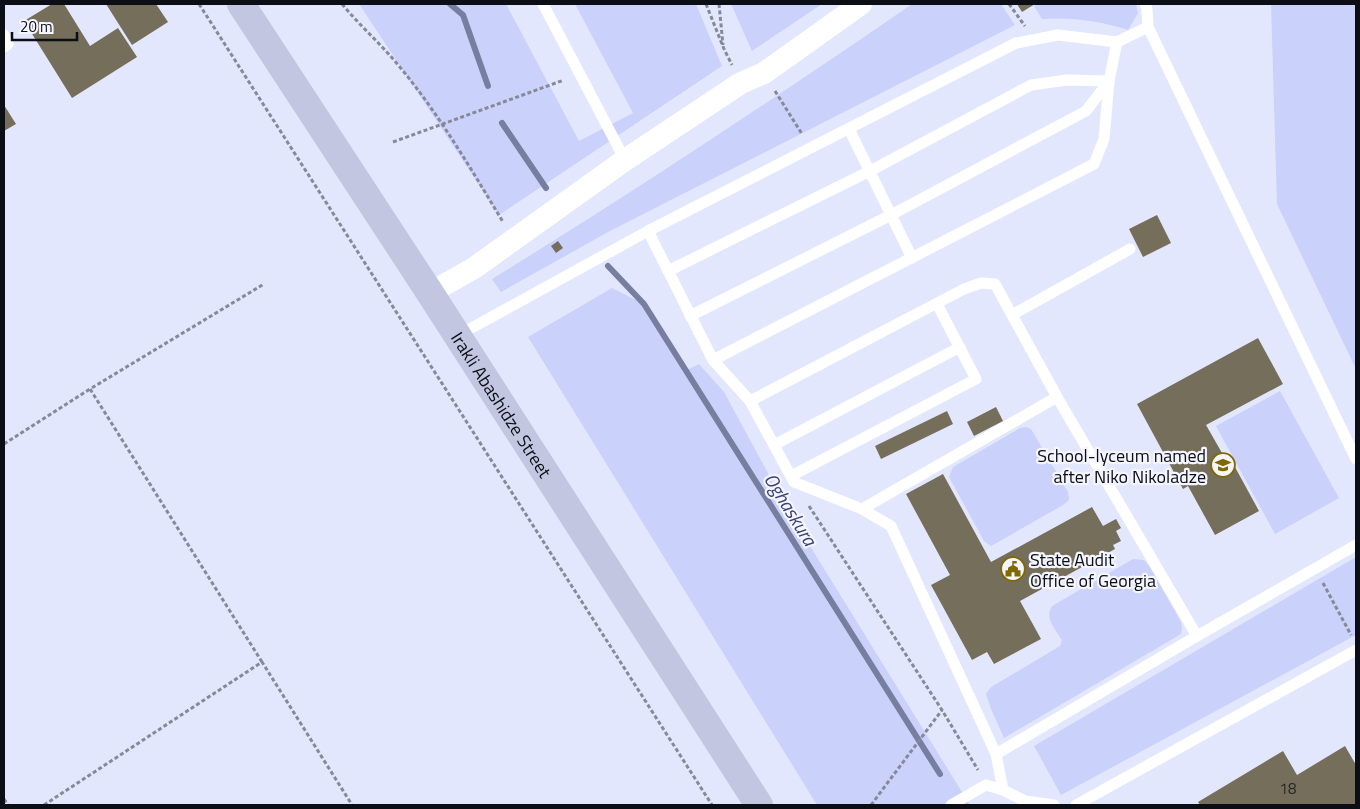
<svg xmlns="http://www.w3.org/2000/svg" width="1360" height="809" font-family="'Titillium Web',sans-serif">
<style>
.green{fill:#cad1fa}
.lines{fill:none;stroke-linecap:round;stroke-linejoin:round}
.stream{stroke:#777ea0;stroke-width:6}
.building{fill:#746e5a}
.path{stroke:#868999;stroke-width:3;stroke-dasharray:4 2.5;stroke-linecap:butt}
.lane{stroke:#fff;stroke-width:11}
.street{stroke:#fff;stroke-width:22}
.secondary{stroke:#c3c6e0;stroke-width:28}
.labels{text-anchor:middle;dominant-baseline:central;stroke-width:4.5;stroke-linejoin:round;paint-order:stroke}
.number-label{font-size:15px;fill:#262626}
.street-label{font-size:18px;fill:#0c0e15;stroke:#f4f5ff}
.poi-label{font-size:18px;fill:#0c0e15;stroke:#f4f5ff;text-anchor:end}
.water-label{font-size:19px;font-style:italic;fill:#3a4079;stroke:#f4f5ff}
</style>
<rect width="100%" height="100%" fill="#e3e7fe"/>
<g class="green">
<path d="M 359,4 L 506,4 L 579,141 L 633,113 L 575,4 L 696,4 L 722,66 L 499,215 Z"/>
<path d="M 731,4 L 822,4 L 752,51 Z"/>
<path d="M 912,4 L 1001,4 L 1015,25 L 608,232 L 501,292 L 492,279 C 635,191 774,99 912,4 Z"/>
<path d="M 1038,4 L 1136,4 L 1138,13 L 1128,30 C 1099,21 1073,17 1042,19 L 1034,6 Z"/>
<path d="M 1271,4 L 1356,4 L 1356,369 L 1277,204 Z"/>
<path d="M 612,288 L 644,304 L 687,370 L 699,364 L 724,392 L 789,512 L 970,805 L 817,805 L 528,337 Z"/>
<path d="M 1280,391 L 1339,498 L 1275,534 L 1216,426 Z"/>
<path d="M 1026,427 L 1031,429 L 1068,492 L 1069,500 L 1063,505 L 991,546 L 984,541 L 949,477 L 953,467 L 1020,428 Z"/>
<path d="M 1356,557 L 1356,635 L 1061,795 L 1034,746 Z"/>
<path d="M 1133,559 L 1144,560 L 1150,567 L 1181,622 L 1182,629 L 1181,634 L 1004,738 L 991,709 L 986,694 L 991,687 L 1060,646 L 1062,640 C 1055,629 1044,618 1052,606 Z"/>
</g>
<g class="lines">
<g class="stream">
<path d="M 450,4 L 463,15 L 488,86"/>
<path d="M 502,123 L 546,188"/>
<path d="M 608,266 L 644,304 L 940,774"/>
</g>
</g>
<g class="building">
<path d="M 52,4 L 64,4 L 90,46 L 118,28 L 137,57 L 72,98 L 24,21 Z"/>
<path d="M 106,4 L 156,4 L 168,22 L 132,45 Z"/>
<path d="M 1017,4 L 1035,4 L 1022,12 Z"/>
<path d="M 4,105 L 16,124 L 4,131 Z"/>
<path d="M 1157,215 L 1171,243 L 1143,257 L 1129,229 Z"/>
<path d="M 558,241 L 563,248 L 556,253 L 551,246 Z"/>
<path d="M 1258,338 L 1283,384 L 1206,425 L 1226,460 L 1230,458 L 1259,511 L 1215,535 L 1188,486 L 1183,489 L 1137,404 Z"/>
<path d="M 996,407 L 1003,421 L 974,436 L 967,422 Z"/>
<path d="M 947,411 L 953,424 L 881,459 L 875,446 Z"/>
<path d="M 943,474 L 991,562 L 1092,507 L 1103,526 L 1116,519 L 1121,528 L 1116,531 L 1121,541 L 1113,545 L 1115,549 L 1020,601 L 1041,639 L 994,664 L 987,652 L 972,660 L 931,585 L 950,575 L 906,494 Z"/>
<path d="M 1345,746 L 1356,765 L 1356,805 L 1200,805 L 1198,802 L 1283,751 L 1297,775 Z"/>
</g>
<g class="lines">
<g class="path">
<path d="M 199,4 L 712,805"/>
<path d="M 342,4 C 360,26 381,44 399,66 C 439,114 471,169 503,222"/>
<path d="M 706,4 L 724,49 L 732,65"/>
<path d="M 719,4 L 723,45"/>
<path d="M 1009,4 L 1025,26"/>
<path d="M 775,91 L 802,134"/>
<path d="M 393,142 L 564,80"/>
<path d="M 4,444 L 90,389"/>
<path d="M 809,506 L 942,710 L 978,770"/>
<path d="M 1323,583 L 1351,635"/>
<path d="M 262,662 L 90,389 L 264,284"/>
<path d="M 4,799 L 8,805"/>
<path d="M 44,805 L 262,662 L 352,805"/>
<path d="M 871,805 L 942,710"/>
</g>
<g class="lane">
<path d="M 543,4 L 625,160"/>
<path d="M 1145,4 L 1147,9 L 1148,27 L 1356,459"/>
<path d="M 4,35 L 8,44 L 4,47"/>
<path d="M 849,129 L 912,258"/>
<path d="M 648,231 L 713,360 L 750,401 L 794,482 L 862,509 L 891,526 L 996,754 L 1003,790 L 1025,801 L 1054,805"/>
<path d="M 668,271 L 870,171 L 1031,85 L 1067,80 L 1109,81"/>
<path d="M 1012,315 L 1130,249"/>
<path d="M 690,316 L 891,215 L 1086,111 L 1109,81"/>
<path d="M 457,336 L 648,231 L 1016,43 L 1058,35 L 1117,42 L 1148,27"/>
<path d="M 713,360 L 1094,164 L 1104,139 L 1109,81 L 1117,42"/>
<path d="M 750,401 L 964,289 L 981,283 L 995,284 L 1057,397 L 1197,636"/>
<path d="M 774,445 L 960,347"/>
<path d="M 791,476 L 976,379 L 937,304"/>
<path d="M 862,509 L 1057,397"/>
<path d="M 996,754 L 1197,636 L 1356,545"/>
<path d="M 951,805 L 986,785 L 1003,790"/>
<path d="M 1076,805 L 1356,650"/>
</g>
<path class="street" d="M 430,293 L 474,268 L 625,160 L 741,83 L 764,73 L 861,4"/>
<path class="secondary" id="s1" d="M 241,4 L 430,293 L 759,805"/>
</g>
<defs>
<g id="school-ring" transform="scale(1.25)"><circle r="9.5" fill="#f4f5ff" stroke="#816901" stroke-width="1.5"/><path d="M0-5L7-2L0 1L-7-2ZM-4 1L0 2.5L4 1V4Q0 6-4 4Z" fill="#816901"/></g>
<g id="civic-ring" transform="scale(1.25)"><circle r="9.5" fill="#f4f5ff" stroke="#816901" stroke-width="1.5"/><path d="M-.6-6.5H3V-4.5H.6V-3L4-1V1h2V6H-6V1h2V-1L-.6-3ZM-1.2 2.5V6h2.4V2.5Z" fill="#816901"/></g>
</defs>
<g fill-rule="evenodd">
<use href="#school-ring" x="1223" y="465"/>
<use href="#civic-ring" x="1013" y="569"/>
</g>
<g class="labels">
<g class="number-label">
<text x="1288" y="788">18</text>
</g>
<g class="street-label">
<text stroke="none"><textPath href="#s1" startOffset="478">Irakli Abashidze Street</textPath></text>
</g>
<g class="poi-label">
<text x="1206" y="455">School-lyceum named<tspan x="1206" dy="21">after Niko Nikoladze</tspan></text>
<text x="1030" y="559" text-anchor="start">State Audit<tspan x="1030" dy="21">Office of Georgia</tspan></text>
</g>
<g class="water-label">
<text transform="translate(791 509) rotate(58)">Oghaskura</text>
</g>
</g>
<rect width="1360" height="809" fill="none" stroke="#0c0e15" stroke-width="10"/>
<path d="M12 32v8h65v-8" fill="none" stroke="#0c0e15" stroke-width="2.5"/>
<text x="20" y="32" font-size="15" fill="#0c0e15" stroke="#f4f5ff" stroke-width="4" paint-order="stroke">20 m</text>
</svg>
